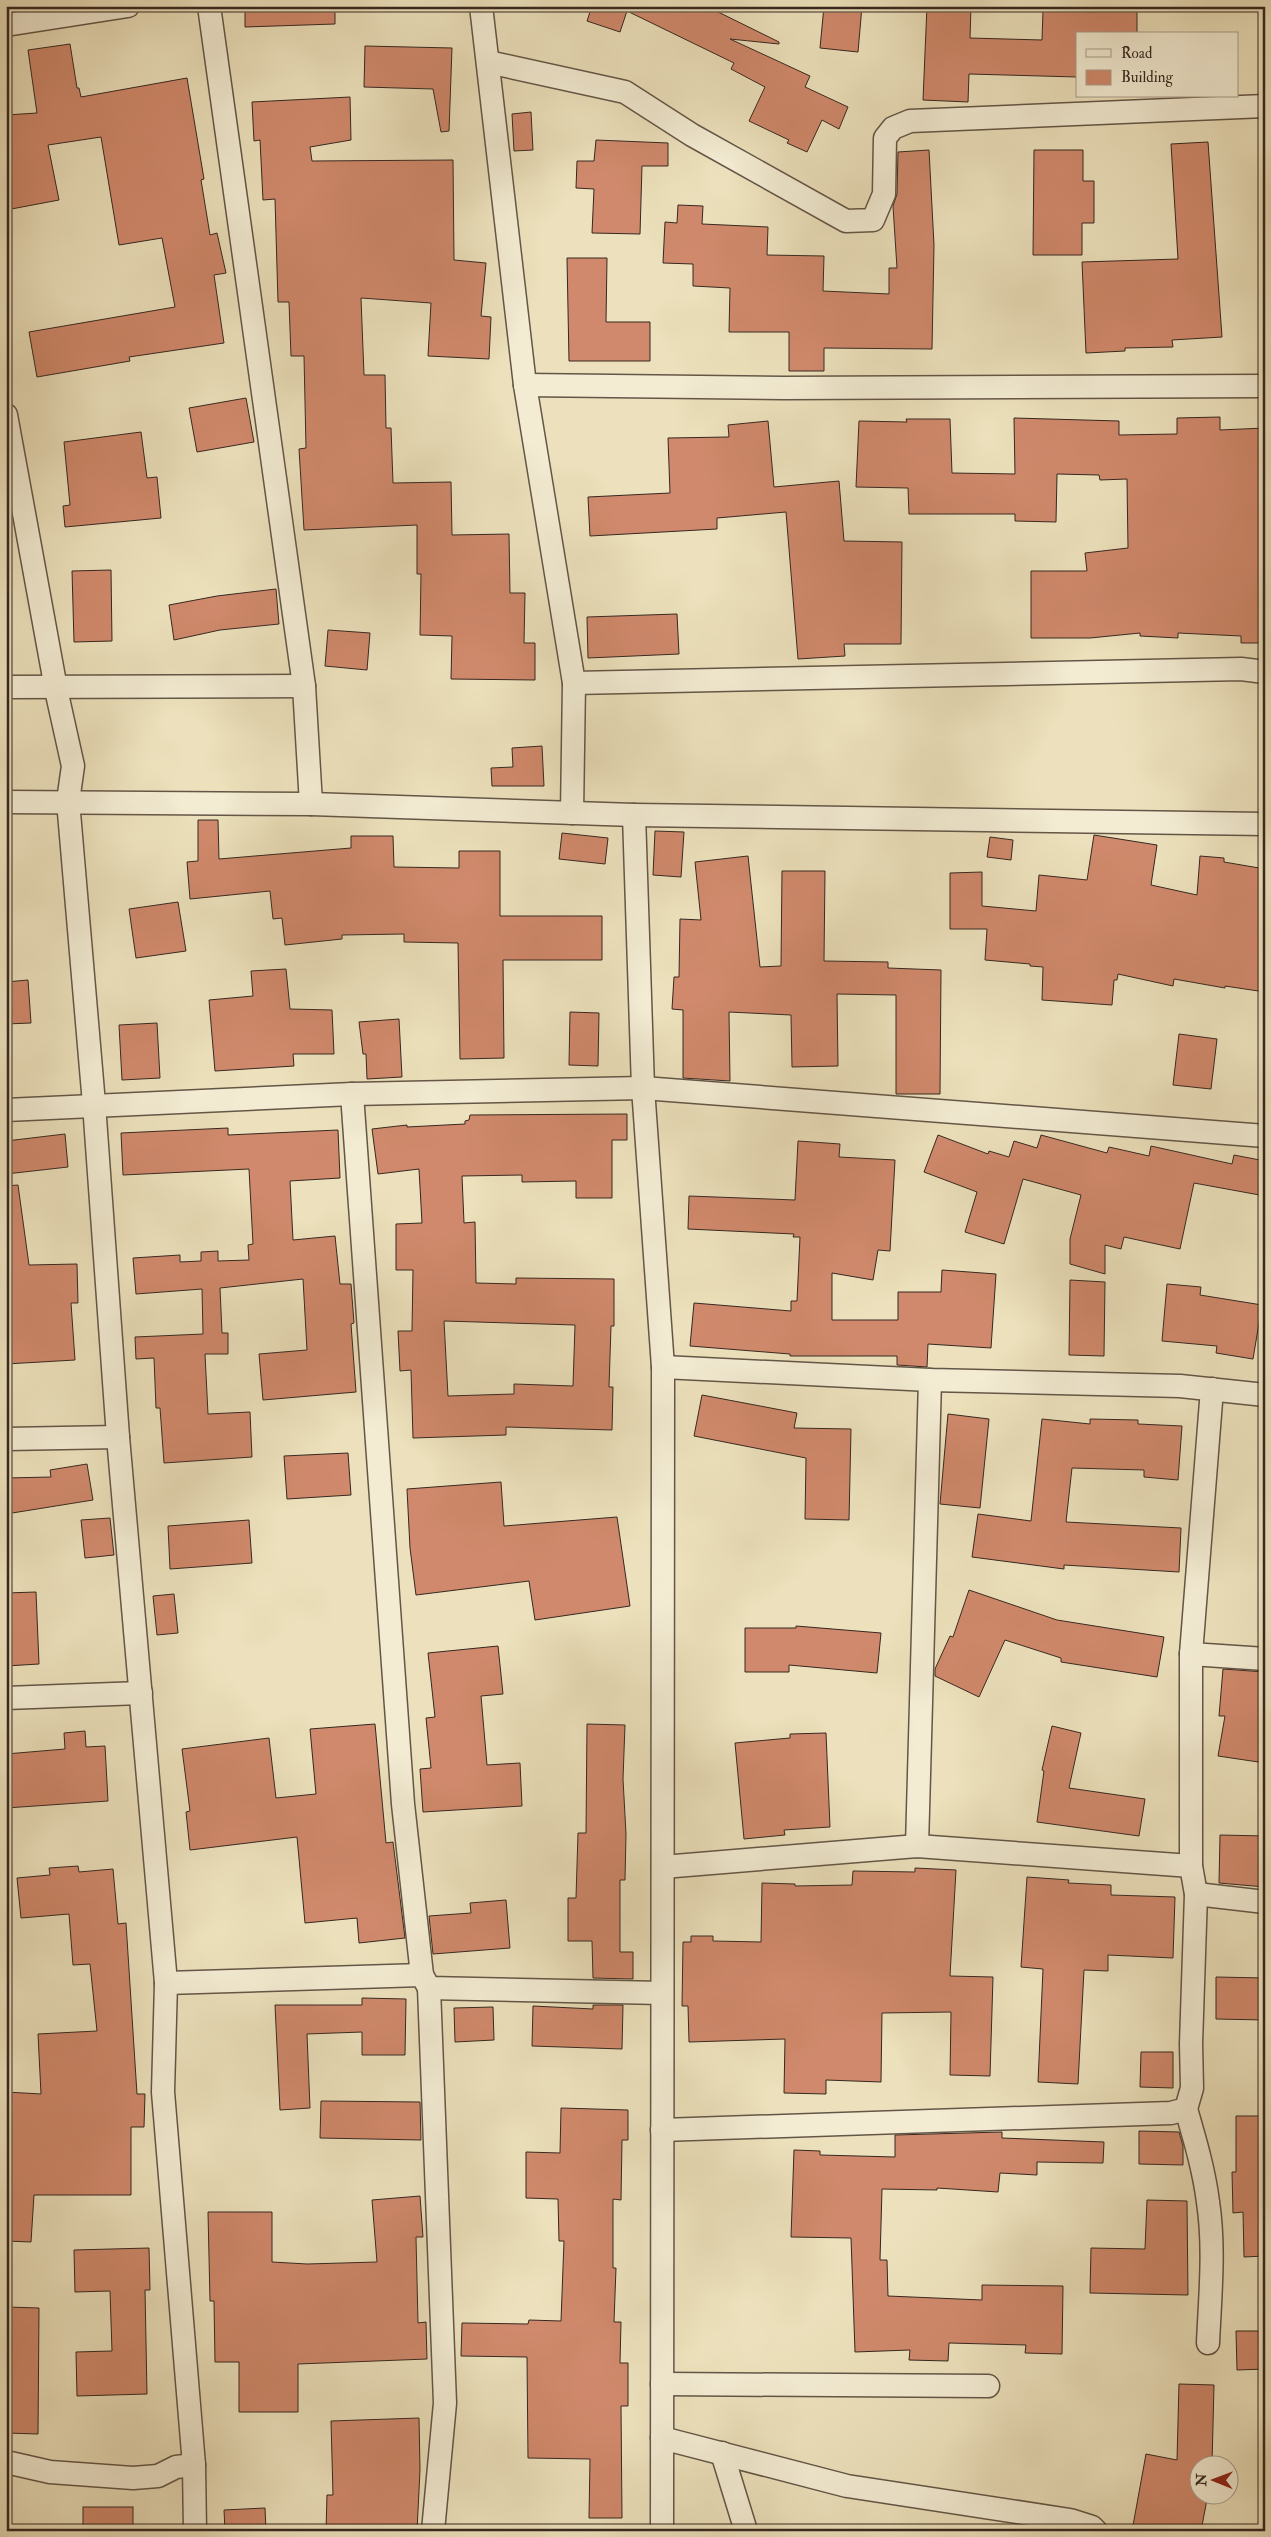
<svg xmlns="http://www.w3.org/2000/svg" width="1271" height="2537" font-family="'IM FELL Double Pica',serif">
<style>
.building{fill:#d0896c;stroke:#362820;fill-rule:evenodd}
.lines{fill:none;stroke-linecap:round;stroke-linejoin:round}
.street-casing{stroke:#645647;stroke-width:25}
.street{stroke:#f3ecd3;stroke-width:22}
</style>
<rect width="100%" height="100%" fill="#ece1bc"/>
<filter id="stains"><feTurbulence type="fractalNoise" baseFrequency=".004" numOctaves="4"/><feColorMatrix values="0 0 0 0 .2 0 0 0 0 .09 0 0 0 0 .02 0 0 0 .5 -.17"/></filter>
<radialGradient id="worn" r=".72"><stop offset=".6" stop-color="#630" stop-opacity="0"/><stop offset="1" stop-color="#630" stop-opacity=".3"/></radialGradient>
<g class="building">
<path d="M 245,6 L 335,6 L 335,24 L 245,27 Z"/>
<path d="M 592,6 L 706,6 L 779,42 L 779,44 L 730,39 L 810,76 L 805,87 L 848,107 L 839,129 L 822,120 L 807,152 L 787,143 L 789,140 L 749,121 L 765,87 L 731,69 L 734,63 L 627,11 L 620,32 L 587,21 Z"/>
<path d="M 824,6 L 862,6 L 858,52 L 820,48 Z"/>
<path d="M 927,6 L 971,6 L 970,38 L 1042,40 L 1043,10 L 1097,12 L 1098,6 L 1137,6 L 1137,34 L 1077,34 L 1077,77 L 969,74 L 968,102 L 923,100 Z"/>
<path d="M 70,44 L 77,88 L 79,88 L 81,97 L 187,78 L 204,179 L 201,180 L 210,235 L 217,233 L 226,273 L 214,275 L 224,343 L 129,357 L 130,361 L 37,377 L 29,332 L 175,307 L 162,238 L 119,245 L 101,137 L 48,145 L 59,200 L 6,210 L 6,115 L 37,113 L 28,50 Z"/>
<path d="M 365,46 L 452,48 L 449,131 L 441,132 L 433,89 L 364,87 Z"/>
<path d="M 350,97 L 351,140 L 310,147 L 312,161 L 453,160 L 454,260 L 486,263 L 481,316 L 491,317 L 489,359 L 428,356 L 431,303 L 361,298 L 364,375 L 385,375 L 386,428 L 391,428 L 393,483 L 451,482 L 452,535 L 509,534 L 510,593 L 525,593 L 524,643 L 535,643 L 535,680 L 451,679 L 452,636 L 420,635 L 421,574 L 417,574 L 417,525 L 304,530 L 299,449 L 306,448 L 304,356 L 291,356 L 289,302 L 278,302 L 275,199 L 263,200 L 260,140 L 254,141 L 252,102 Z"/>
<path d="M 531,112 L 533,150 L 514,151 L 512,114 Z"/>
<path d="M 596,140 L 668,143 L 668,166 L 642,166 L 640,234 L 592,233 L 594,189 L 576,188 L 577,161 L 594,161 Z"/>
<path d="M 1208,142 L 1222,337 L 1172,340 L 1173,347 L 1125,348 L 1125,351 L 1086,353 L 1082,262 L 1178,259 L 1171,144 Z"/>
<path d="M 929,150 L 934,245 L 932,349 L 824,348 L 824,371 L 789,371 L 789,332 L 729,332 L 730,288 L 693,286 L 693,264 L 663,263 L 665,222 L 677,223 L 678,205 L 703,206 L 702,224 L 768,227 L 767,255 L 824,256 L 823,291 L 889,294 L 889,268 L 897,268 L 893,206 L 897,194 L 898,152 Z"/>
<path d="M 1034,150 L 1083,150 L 1083,181 L 1094,181 L 1094,223 L 1082,223 L 1082,255 L 1033,255 Z"/>
<path d="M 567,258 L 607,258 L 606,322 L 650,322 L 650,361 L 569,361 Z"/>
<path d="M 246,398 L 254,442 L 197,452 L 189,408 Z"/>
<path d="M 1220,417 L 1220,430 L 1265,428 L 1265,643 L 1241,643 L 1241,636 L 1178,633 L 1178,638 L 1140,636 L 1140,633 L 1090,638 L 1031,638 L 1031,571 L 1087,571 L 1085,553 L 1128,548 L 1127,479 L 1100,480 L 1099,475 L 1057,474 L 1056,522 L 1015,521 L 1015,514 L 909,514 L 908,488 L 856,487 L 859,421 L 907,422 L 906,419 L 950,419 L 952,473 L 1015,474 L 1014,418 L 1119,421 L 1119,435 L 1177,434 L 1177,418 Z"/>
<path d="M 768,421 L 774,487 L 839,481 L 844,541 L 902,542 L 901,644 L 844,644 L 845,656 L 798,659 L 786,512 L 717,518 L 717,529 L 590,536 L 588,497 L 670,493 L 668,438 L 729,437 L 728,425 Z"/>
<path d="M 141,432 L 147,478 L 157,477 L 161,518 L 65,527 L 63,506 L 70,505 L 64,442 Z"/>
<path d="M 111,570 L 112,641 L 74,642 L 72,571 Z"/>
<path d="M 276,589 L 279,624 L 220,630 L 174,640 L 169,605 L 217,596 Z"/>
<path d="M 677,614 L 679,654 L 588,658 L 587,617 Z"/>
<path d="M 328,630 L 370,633 L 367,670 L 325,666 Z"/>
<path d="M 542,746 L 544,786 L 492,786 L 491,768 L 513,767 L 512,748 Z"/>
<path d="M 198,820 L 218,820 L 219,859 L 351,848 L 351,836 L 393,836 L 394,867 L 459,868 L 459,851 L 500,851 L 500,916 L 602,916 L 602,960 L 503,960 L 504,1058 L 460,1059 L 458,943 L 404,942 L 404,934 L 342,935 L 342,939 L 285,945 L 282,918 L 273,919 L 270,891 L 190,899 L 187,862 L 198,861 Z"/>
<path d="M 655,831 L 684,832 L 681,877 L 653,875 Z"/>
<path d="M 562,833 L 608,838 L 605,864 L 559,859 Z"/>
<path d="M 1094,835 L 1157,845 L 1151,885 L 1197,895 L 1200,856 L 1224,858 L 1224,862 L 1265,869 L 1265,992 L 1225,986 L 1225,988 L 1174,979 L 1173,986 L 1118,974 L 1117,980 L 1114,980 L 1112,1005 L 1042,1000 L 1043,967 L 1030,966 L 1030,964 L 985,960 L 987,929 L 950,929 L 950,873 L 982,872 L 982,906 L 1036,911 L 1039,875 L 1087,880 Z"/>
<path d="M 990,837 L 1013,840 L 1011,860 L 987,857 Z"/>
<path d="M 748,856 L 760,967 L 781,966 L 782,871 L 825,871 L 824,961 L 888,962 L 888,968 L 941,970 L 940,1094 L 896,1094 L 896,995 L 837,994 L 838,1066 L 792,1067 L 791,1015 L 729,1012 L 730,1081 L 683,1078 L 683,1010 L 672,1009 L 674,977 L 679,977 L 680,919 L 701,920 L 695,862 Z"/>
<path d="M 178,902 L 186,951 L 136,958 L 129,909 Z"/>
<path d="M 286,969 L 290,1009 L 332,1010 L 334,1054 L 293,1054 L 294,1066 L 215,1071 L 209,1000 L 253,996 L 251,971 Z"/>
<path d="M 28,980 L 31,1023 L 6,1024 L 6,982 Z"/>
<path d="M 570,1012 L 599,1013 L 598,1066 L 569,1065 Z"/>
<path d="M 399,1019 L 402,1077 L 367,1079 L 366,1054 L 363,1054 L 359,1022 Z"/>
<path d="M 157,1023 L 160,1078 L 122,1080 L 119,1025 Z"/>
<path d="M 1179,1034 L 1217,1039 L 1211,1089 L 1173,1085 Z"/>
<path d="M 627,1114 L 627,1140 L 612,1140 L 612,1198 L 576,1198 L 576,1181 L 522,1182 L 522,1175 L 462,1176 L 464,1223 L 475,1222 L 476,1283 L 516,1284 L 516,1278 L 614,1279 L 614,1326 L 611,1326 L 609,1387 L 613,1387 L 612,1430 L 506,1427 L 506,1435 L 413,1438 L 411,1370 L 400,1371 L 398,1331 L 412,1331 L 413,1270 L 396,1270 L 396,1224 L 422,1223 L 419,1169 L 378,1174 L 372,1129 L 407,1125 L 407,1127 L 465,1124 L 465,1121 L 469,1120 L 470,1115 ZM 444,1321 L 575,1325 L 573,1386 L 514,1384 L 514,1394 L 448,1396 Z"/>
<path d="M 228,1128 L 228,1135 L 338,1130 L 340,1178 L 290,1181 L 293,1240 L 335,1236 L 340,1284 L 351,1284 L 354,1323 L 351,1324 L 356,1392 L 263,1400 L 259,1354 L 307,1350 L 303,1279 L 220,1288 L 222,1333 L 228,1333 L 228,1354 L 205,1354 L 208,1414 L 250,1412 L 252,1457 L 164,1463 L 160,1408 L 156,1408 L 154,1358 L 136,1359 L 135,1337 L 203,1334 L 202,1289 L 136,1294 L 133,1258 L 180,1255 L 180,1262 L 201,1261 L 201,1252 L 218,1251 L 218,1261 L 249,1260 L 248,1245 L 253,1244 L 249,1169 L 123,1175 L 121,1133 Z"/>
<path d="M 65,1134 L 68,1167 L 6,1174 L 6,1141 Z"/>
<path d="M 938,1135 L 988,1154 L 989,1151 L 1009,1157 L 1014,1141 L 1037,1148 L 1041,1135 L 1107,1153 L 1109,1147 L 1149,1156 L 1151,1146 L 1232,1164 L 1234,1155 L 1265,1161 L 1265,1196 L 1194,1183 L 1180,1249 L 1124,1237 L 1121,1249 L 1105,1245 L 1105,1274 L 1070,1264 L 1070,1239 L 1081,1195 L 1023,1179 L 1004,1244 L 965,1232 L 977,1192 L 924,1172 Z"/>
<path d="M 798,1141 L 840,1144 L 839,1157 L 895,1160 L 890,1251 L 878,1250 L 873,1280 L 832,1273 L 832,1320 L 898,1320 L 898,1292 L 941,1292 L 942,1270 L 996,1274 L 991,1348 L 928,1344 L 927,1367 L 897,1365 L 897,1356 L 790,1356 L 790,1354 L 690,1346 L 694,1303 L 791,1311 L 791,1301 L 797,1301 L 800,1237 L 793,1237 L 794,1234 L 688,1229 L 689,1196 L 795,1200 Z"/>
<path d="M 18,1185 L 29,1265 L 77,1264 L 78,1303 L 71,1303 L 75,1360 L 6,1364 L 6,1186 Z"/>
<path d="M 1070,1280 L 1105,1282 L 1104,1356 L 1069,1355 Z"/>
<path d="M 1167,1284 L 1201,1287 L 1200,1295 L 1262,1305 L 1253,1359 L 1216,1353 L 1217,1346 L 1162,1341 Z"/>
<path d="M 702,1395 L 797,1413 L 794,1428 L 851,1429 L 849,1520 L 805,1519 L 806,1458 L 694,1436 Z"/>
<path d="M 948,1414 L 989,1419 L 980,1508 L 940,1504 Z"/>
<path d="M 1042,1419 L 1090,1424 L 1090,1419 L 1138,1420 L 1138,1424 L 1182,1426 L 1178,1480 L 1144,1477 L 1144,1470 L 1072,1468 L 1066,1522 L 1181,1528 L 1179,1572 L 1064,1565 L 1064,1569 L 972,1557 L 978,1514 L 1031,1521 Z"/>
<path d="M 348,1453 L 351,1495 L 287,1499 L 284,1456 Z"/>
<path d="M 87,1464 L 93,1500 L 6,1514 L 6,1478 L 51,1477 L 50,1470 Z"/>
<path d="M 501,1482 L 504,1526 L 617,1517 L 630,1606 L 535,1620 L 529,1581 L 416,1595 L 410,1548 L 407,1489 Z"/>
<path d="M 110,1518 L 114,1555 L 85,1558 L 81,1520 Z"/>
<path d="M 249,1520 L 252,1563 L 170,1569 L 168,1526 Z"/>
<path d="M 969,1590 L 1057,1620 L 1164,1637 L 1157,1677 L 1061,1662 L 1061,1658 L 1005,1640 L 979,1697 L 935,1676 L 935,1669 L 950,1636 L 953,1637 Z"/>
<path d="M 36,1592 L 39,1664 L 6,1666 L 6,1593 Z"/>
<path d="M 174,1594 L 178,1633 L 157,1635 L 153,1596 Z"/>
<path d="M 796,1626 L 881,1633 L 877,1673 L 789,1665 L 789,1672 L 745,1672 L 745,1628 L 796,1628 Z"/>
<path d="M 498,1646 L 503,1694 L 481,1696 L 487,1765 L 520,1763 L 522,1806 L 423,1812 L 420,1769 L 431,1768 L 426,1718 L 435,1717 L 428,1653 Z"/>
<path d="M 1223,1669 L 1265,1672 L 1265,1763 L 1218,1756 L 1225,1716 L 1219,1716 Z"/>
<path d="M 375,1724 L 386,1843 L 393,1842 L 405,1938 L 359,1943 L 357,1918 L 305,1923 L 297,1837 L 190,1850 L 186,1812 L 190,1811 L 182,1749 L 269,1738 L 276,1798 L 316,1794 L 310,1729 Z"/>
<path d="M 587,1724 L 625,1725 L 623,1779 L 626,1834 L 625,1880 L 620,1880 L 620,1952 L 633,1952 L 633,1979 L 593,1978 L 592,1941 L 568,1941 L 568,1898 L 576,1898 L 578,1833 L 586,1833 Z"/>
<path d="M 1052,1726 L 1081,1733 L 1069,1788 L 1145,1799 L 1139,1836 L 1037,1822 L 1044,1771 L 1042,1770 Z"/>
<path d="M 85,1731 L 86,1747 L 105,1746 L 108,1801 L 6,1808 L 6,1754 L 65,1749 L 64,1733 Z"/>
<path d="M 826,1733 L 830,1827 L 784,1830 L 785,1835 L 744,1839 L 735,1743 L 790,1738 L 790,1734 Z"/>
<path d="M 1220,1835 L 1265,1836 L 1265,1887 L 1219,1883 Z"/>
<path d="M 78,1866 L 79,1872 L 113,1869 L 118,1924 L 126,1923 L 137,2094 L 145,2094 L 144,2127 L 131,2127 L 131,2195 L 34,2195 L 31,2242 L 6,2241 L 6,2092 L 41,2094 L 38,2034 L 97,2031 L 90,1964 L 73,1965 L 69,1914 L 21,1918 L 17,1878 L 50,1875 L 49,1868 Z"/>
<path d="M 915,1868 L 956,1870 L 950,1976 L 993,1977 L 990,2076 L 950,2075 L 951,2012 L 882,2013 L 881,2082 L 826,2080 L 826,2094 L 784,2093 L 785,2039 L 689,2042 L 688,2006 L 682,2006 L 683,1942 L 691,1942 L 691,1936 L 713,1936 L 713,1941 L 761,1942 L 762,1883 L 795,1884 L 795,1886 L 852,1885 L 853,1871 L 915,1872 Z"/>
<path d="M 1027,1877 L 1069,1880 L 1068,1883 L 1111,1885 L 1111,1895 L 1175,1897 L 1173,1958 L 1108,1955 L 1108,1971 L 1084,1970 L 1078,2084 L 1038,2082 L 1043,1969 L 1021,1967 Z"/>
<path d="M 506,1900 L 510,1948 L 433,1954 L 429,1916 L 471,1913 L 470,1903 Z"/>
<path d="M 1216,1977 L 1265,1978 L 1265,2020 L 1216,2019 Z"/>
<path d="M 362,1998 L 406,1999 L 405,2055 L 362,2055 L 362,2032 L 307,2034 L 310,2108 L 280,2110 L 275,2005 L 362,2005 Z"/>
<path d="M 593,2005 L 623,2005 L 622,2049 L 532,2046 L 533,2006 L 593,2009 Z"/>
<path d="M 493,2007 L 494,2040 L 455,2042 L 454,2008 Z"/>
<path d="M 1141,2052 L 1173,2052 L 1173,2088 L 1140,2087 Z"/>
<path d="M 321,2101 L 420,2102 L 421,2140 L 320,2138 Z"/>
<path d="M 561,2108 L 628,2110 L 628,2140 L 622,2140 L 621,2200 L 613,2199 L 613,2268 L 616,2268 L 614,2322 L 621,2322 L 620,2363 L 628,2363 L 628,2406 L 621,2406 L 622,2518 L 589,2518 L 590,2459 L 528,2458 L 527,2357 L 461,2356 L 462,2323 L 528,2324 L 529,2320 L 561,2321 L 564,2241 L 559,2241 L 558,2199 L 526,2198 L 526,2152 L 560,2153 Z"/>
<path d="M 1236,2116 L 1265,2116 L 1265,2256 L 1244,2257 L 1243,2212 L 1233,2213 L 1232,2172 L 1236,2172 Z"/>
<path d="M 1139,2131 L 1179,2132 L 1183,2146 L 1183,2165 L 1139,2164 Z"/>
<path d="M 1002,2132 L 1002,2138 L 1104,2142 L 1103,2163 L 1037,2162 L 1037,2175 L 1000,2173 L 998,2192 L 937,2188 L 937,2190 L 882,2189 L 880,2260 L 887,2260 L 888,2296 L 982,2300 L 982,2285 L 1063,2286 L 1062,2354 L 1025,2353 L 1026,2345 L 949,2343 L 948,2361 L 909,2360 L 910,2350 L 855,2352 L 851,2238 L 791,2237 L 794,2150 L 820,2151 L 820,2155 L 895,2157 L 895,2135 Z"/>
<path d="M 420,2196 L 423,2237 L 416,2237 L 418,2323 L 426,2322 L 427,2359 L 298,2364 L 298,2412 L 239,2412 L 239,2362 L 215,2362 L 214,2301 L 210,2301 L 208,2212 L 272,2212 L 272,2262 L 307,2264 L 377,2262 L 372,2200 Z"/>
<path d="M 1147,2200 L 1187,2201 L 1188,2295 L 1090,2293 L 1091,2248 L 1145,2249 Z"/>
<path d="M 149,2248 L 150,2290 L 145,2290 L 147,2394 L 77,2396 L 76,2352 L 112,2351 L 110,2291 L 75,2292 L 74,2250 Z"/>
<path d="M 6,2307 L 39,2308 L 38,2434 L 6,2433 Z"/>
<path d="M 1236,2331 L 1265,2331 L 1265,2369 L 1237,2370 Z"/>
<path d="M 1179,2384 L 1214,2385 L 1212,2464 L 1198,2464 L 1198,2494 L 1208,2494 L 1201,2531 L 1132,2531 L 1146,2454 L 1177,2460 Z"/>
<path d="M 419,2418 L 420,2470 L 417,2531 L 326,2531 L 327,2495 L 333,2495 L 331,2421 Z"/>
<rect x="83" y="2507" width="50" height="24"/>
<path d="M 265,2508 L 266,2531 L 225,2531 L 224,2510 Z"/>
</g>
<g class="lines">
<g class="street-casing">
<g id="street">
<path d="M 209,6 L 304,686 L 311,804"/>
<path d="M 481,6 L 525,385 L 574,683 L 572,813"/>
<path d="M 6,25 L 128,6"/>
<path d="M 488,62 L 625,92 L 692,135 L 846,221 L 873,220 L 884,194 L 885,138 L 893,128 L 910,121 L 1265,106"/>
<path d="M 525,385 L 784,388 L 1265,386"/>
<path d="M 6,415 L 57,694 L 73,766 L 68,801 L 94,1104 L 118,1437 L 166,1983 L 163,2092 L 194,2465 L 195,2531"/>
<path d="M 574,683 L 1241,669 L 1265,672"/>
<path d="M 6,687 L 304,686"/>
<path d="M 6,802 L 311,804 L 634,815 L 1265,824"/>
<path d="M 634,815 L 643,1088 L 663,1367 L 662,2531"/>
<path d="M 352,1094 L 403,1804 L 422,1975"/>
<path d="M 6,1110 L 352,1094 L 643,1088 L 1265,1136"/>
<path d="M 663,1367 L 930,1380 L 1180,1386 L 1265,1395"/>
<path d="M 1212,1389 L 1191,1654 L 1265,1659"/>
<path d="M 6,1439 L 118,1437"/>
<path d="M 6,1698 L 141,1693"/>
<path d="M 917,1846 L 930,1380"/>
<path d="M 663,1867 L 917,1846 L 1191,1866"/>
<path d="M 1196,1894 L 1265,1902"/>
<path d="M 166,1983 L 422,1975 L 429,1988 L 662,1993"/>
<path d="M 429,1988 L 445,2403 L 433,2531"/>
<path d="M 1186,2109 C 1195,2140 1204,2170 1208,2202 C 1215,2248 1210,2297 1208,2343"/>
<path d="M 662,2130 L 1171,2113 L 1186,2109 L 1192,2088 L 1191,2044 L 1196,1894 L 1191,1866 L 1191,1654"/>
<path d="M 662,2384 L 988,2386"/>
<path d="M 662,2438 L 847,2486 L 1070,2520 L 1092,2527 L 1096,2531"/>
<path d="M 722,2453 L 746,2531"/>
<path d="M 6,2462 L 50,2472 L 133,2478 L 158,2476 L 176,2467 L 194,2465"/>
</g>
</g>
<use href="#street" class="street"/>
</g>
<rect width="1271" height="2537" fill="none" stroke="#ece1bc" stroke-width="25"/>
<rect x="8" y="8" width="1256" height="2522" fill="none" stroke="#362820" stroke-width="2.5"/>
<rect x="12" y="12" width="1246" height="2512" fill="none" stroke="#362820"/>
<rect x="1076" y="32" width="162" height="65" fill="#f3ecd3" stroke="#a79e8b"/>
<rect x="1086" y="49" width="25" height="8" fill="#f3ecd3" stroke="#a79e8b"/>
<text x="1121" y="58" font-size="15" fill="#362820">Road</text>
<rect x="1086" y="70" width="25" height="15" fill="#d0896c" stroke="#a79e8b"/>
<text x="1121" y="82" font-size="15" fill="#362820">Building</text>
<g transform="translate(1214 2480) rotate(271)"><circle r="24" fill="#f3ecd3" stroke="#a79e8b"/>
<path d="M0-4L9 19L0 12L-9 19Z" fill="#8f2418"/>
<text y="-8" font-size="14" font-weight="bold" text-anchor="middle" fill="#362820">N</text>
</g>
<rect width="100%" height="100%" filter="url(#stains)"/>
<rect width="100%" height="100%" fill="url(#worn)"/>
</svg>
